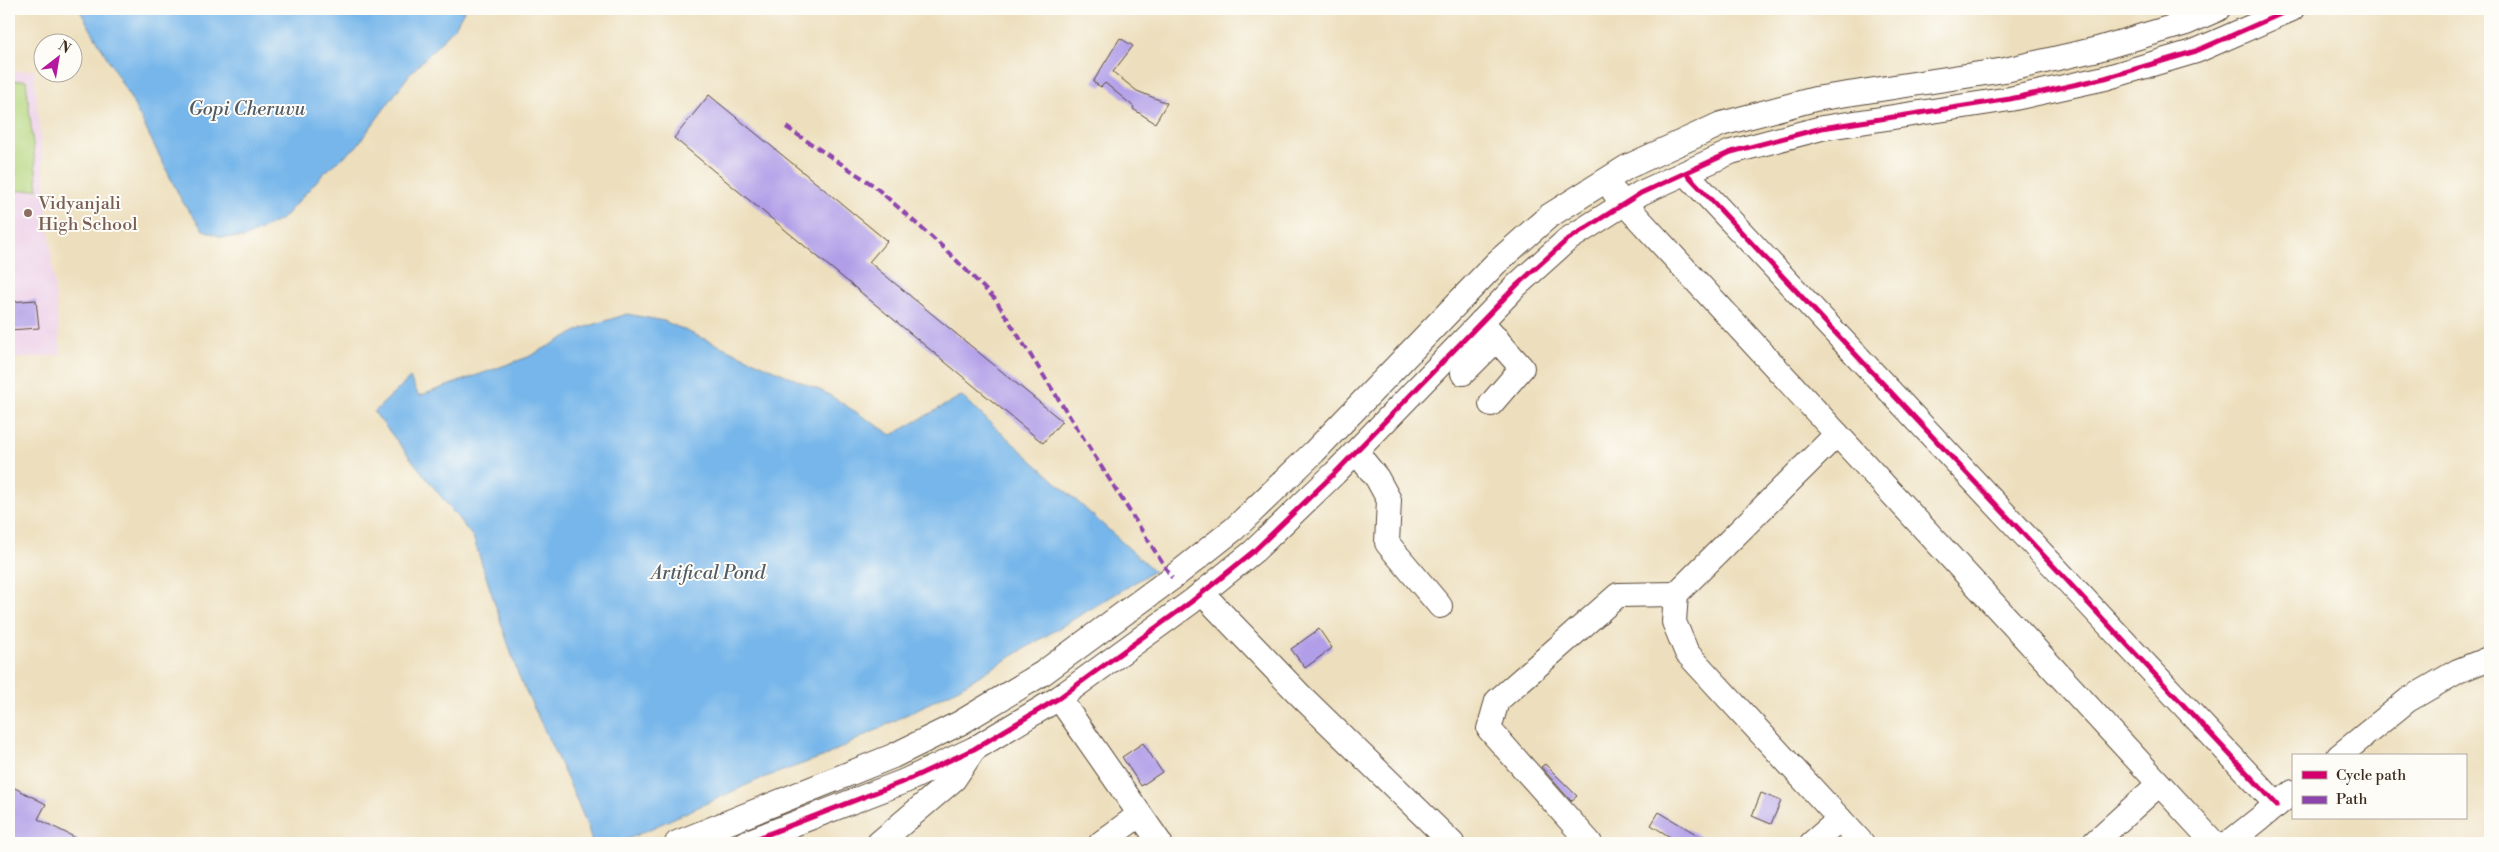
<svg xmlns="http://www.w3.org/2000/svg" width="2499" height="852" font-family="'Libre Bodoni',serif">
<style>
.built{fill:#edd0e8}
.green{fill:#b4d67e;stroke:#78804e}
.water{fill:#76b6ea;stroke:#587084}
.building{fill:#b09ee8}
.lines{fill:none;stroke-linecap:round;stroke-linejoin:round}
.minor-casing{stroke:#564536;stroke-width:26}
.minor{stroke:#fff;stroke-width:24}
.quiet{stroke:#8e44ad;stroke-width:4;stroke-dasharray:8 4;stroke-linecap:butt}
.cycleway-casing{stroke:#fdfcf7;stroke-width:8}
.cycleway{stroke:#d6006c;stroke-width:5}
.education-dot{fill:#8d6e63;stroke:#fdfcf7;stroke-width:2}
.labels{text-anchor:middle;dominant-baseline:central;stroke-width:4;stroke-linejoin:round;paint-order:stroke}
.education-label{font-size:18px;fill:#785e54;stroke:#fdfcf7;text-anchor:start}
.water-label{font-size:19px;font-style:italic;fill:#505b65;stroke:#fdfcf7}
</style>
<rect width="100%" height="100%" fill="#fdfcf7"/>
<filter id="ink" filterUnits="userSpaceOnUse"><feTurbulence type="fractalNoise" baseFrequency=".02" numOctaves="2"/><feDisplacementMap in="SourceGraphic" scale="10" xChannelSelector="R" yChannelSelector="G"/><feConvolveMatrix kernelMatrix="1 2 1 2 8 2 1 2 1" color-interpolation-filters="sRGB"/></filter>
<filter id="wash" filterUnits="userSpaceOnUse"><feTurbulence type="fractalNoise" baseFrequency=".0096" numOctaves="4" result="noise"/><feDisplacementMap in="SourceGraphic" scale="20" xChannelSelector="R" yChannelSelector="G"/><feGaussianBlur stdDeviation="1.12" result="paint"/><feColorMatrix in="noise" values="0 0 0 0 0 0 0 0 0 0 0 0 0 0 0 0 0 1.4 0 .05"/><feComposite in="paint" operator="in"/></filter>
<g filter="url(#wash)">
<rect width="100%" height="100%" fill="#eddfbd"/>
<path class="built" d="M 34,70 L 61,355 L 9,359 L 9,72 Z"/>
<path class="green" d="M 26,80 L 38,189 L 9,192 L 9,81 Z"/>
<g class="water">
<path d="M 79,9 L 465,9 L 455,27 L 409,75 L 356,147 L 325,172 L 282,219 L 244,238 L 221,237 L 203,230 L 182,201 L 132,101 Z"/>
<path d="M 627,314 L 664,321 L 826,393 L 892,435 L 961,396 L 1154,571 L 959,688 L 825,756 L 760,779 L 619,843 L 592,843 L 588,827 L 571,787 L 518,674 L 473,537 L 374,412 L 410,378 L 419,396 L 528,357 L 583,328 Z"/>
</g>
<g id="blocks">
<g class="building">
<path d="M 1120,38 L 1133,46 L 1113,72 L 1137,91 L 1167,103 L 1155,123 L 1133,109 L 1134,107 L 1105,83 L 1101,87 L 1093,82 Z"/>
<path d="M 709,95 L 887,241 L 869,262 L 1062,421 L 1043,443 L 674,138 Z"/>
<path d="M 36,300 L 39,328 L 9,330 L 9,302 Z"/>
<path d="M 1319,629 L 1332,648 L 1305,668 L 1291,649 Z"/>
<path d="M 1143,743 L 1162,772 L 1141,786 L 1122,757 Z"/>
<path d="M 1545,764 L 1577,796 L 1571,801 L 1541,767 Z"/>
<path d="M 9,785 L 46,804 L 38,819 L 86,843 L 9,843 Z"/>
<path d="M 1761,793 L 1781,801 L 1771,824 L 1752,816 Z"/>
<path d="M 1659,812 L 1711,843 L 1680,843 L 1651,825 Z"/>
</g>
</g>
</g>
<g filter="url(#ink)">
<use href="#blocks" fill-opacity="0" stroke="#564536" stroke-width="1"/>
<g class="lines">
<g class="minor-casing">
<g id="minor">
<path d="M 1686,173 L 2277,805"/>
<path d="M 1614,192 L 2214,843"/>
<path d="M 1481,322 L 1522,368 L 1491,404"/>
<path d="M 1463,373 L 1497,339"/>
<path d="M 1837,434 L 1676,594 L 1674,622 L 1687,653 L 1862,843"/>
<path d="M 1356,452 L 1377,478 L 1389,500 L 1387,543 L 1440,606"/>
<path d="M 1202,593 L 1299,694 L 1452,843"/>
<path d="M 1059,698 L 1160,843"/>
<path d="M 2339,756 L 2408,700 L 2458,671 L 2490,658"/>
<path d="M 677,843 L 893,756 L 960,723 L 1043,673 L 1172,578 L 1234,529 L 1314,452 L 1496,263 L 1549,216 L 1627,167 L 1721,124 L 1815,99 L 2005,70 L 2098,49 L 2186,23 L 2218,9"/>
<path d="M 745,843 L 905,781 L 974,749 L 1059,698 L 1191,602 L 1254,551 L 1335,473 L 1517,285 L 1567,240 L 1641,193 L 1731,152 L 1822,128 L 2010,99 L 2105,78 L 2196,51 L 2292,9"/>
<path d="M 879,843 L 954,779 L 974,749"/>
<path d="M 1101,843 L 1139,815"/>
<path d="M 1590,843 L 1489,729 L 1497,701 L 1618,595 L 1676,594"/>
<path d="M 1812,843 L 1840,819"/>
<path d="M 2094,843 L 2159,784"/>
<path d="M 2229,843 L 2293,792"/>
</g>
</g>
<use href="#minor" class="minor"/>
<path class="quiet" d="M 786,127 L 873,185 L 944,248 L 995,299 L 1172,578"/>
<g class="cycleway-casing">
<g id="cycleway">
<path d="M 1686,173 L 2277,805"/>
<path d="M 745,843 L 905,781 L 974,749 L 1059,698 L 1191,602 L 1254,551 L 1335,473 L 1517,285 L 1567,240 L 1641,193 L 1731,152 L 1822,128 L 2010,99 L 2105,78 L 2196,51 L 2292,9"/>
</g>
</g>
<use href="#cycleway" class="cycleway"/>
</g>
</g>
<circle class="education-dot" cx="28" cy="213" r="5"/>
<g class="labels">
<g class="education-label">
<text x="38" y="203">Vidyanjali<tspan x="38" dy="21">High School</tspan></text>
</g>
<g class="water-label">
<text x="247" y="109">Gopi Cheruvu</text>
<text x="708" y="573">Artifical Pond</text>
</g>
</g>
<rect width="2499" height="852" fill="none" stroke="#fdfcf7" stroke-width="30"/>
<rect x="2292" y="754" width="175" height="65" fill="#fdfcf7" stroke="#afa8a0"/>
<rect x="2302" y="771" width="25" height="8" fill="#d6006c" stroke="#afa8a0"/>
<text x="2336" y="780" font-size="15" fill="#3b2a1e">Cycle path</text>
<rect x="2302" y="796" width="25" height="8" fill="#8e44ad" stroke="#afa8a0"/>
<text x="2336" y="804" font-size="15" fill="#3b2a1e">Path</text>
<g transform="translate(58 58) rotate(31)"><circle r="24" fill="#fdfcf7" stroke="#afa8a0"/>
<path d="M0-4L9 19L0 12L-9 19Z" fill="#b5179e"/>
<text y="-8" font-size="14" font-weight="bold" text-anchor="middle" fill="#3b2a1e">N</text>
</g>
</svg>
